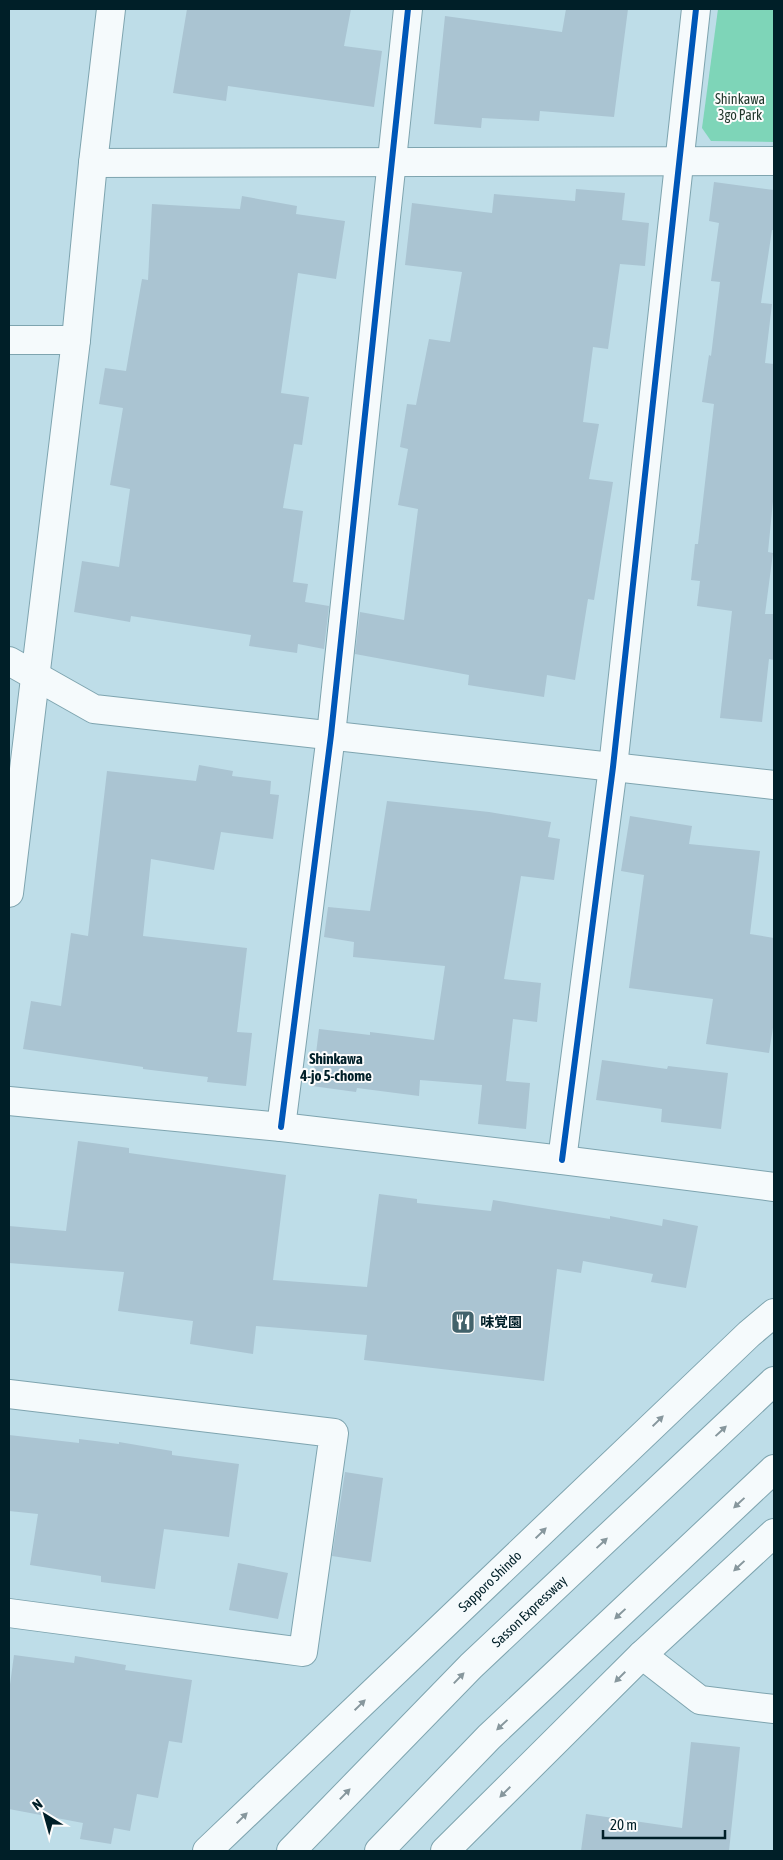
<svg xmlns="http://www.w3.org/2000/svg" width="783" height="1860" font-family="'Asap Condensed','Noto Sans JP',sans-serif">
<style>
.green{fill:#7ed5b8}
.building{fill:#aac4d2}
.lines{fill:none;stroke-linecap:round;stroke-linejoin:round}
.minor-casing{stroke:#7ea4af;stroke-width:30}
.trunk-casing{stroke:#7ea4af;stroke-width:30}
.motorway-casing{stroke:#7ea4af;stroke-width:30}
.minor{stroke:#f5fafc;stroke-width:28}
.trunk{stroke:#f5fafc;stroke-width:28}
.motorway{stroke:#f5fafc;stroke-width:28}
.cycleway-casing{stroke:#fcfcfc;stroke-width:9}
.cycleway{stroke:#0057b8;stroke-width:6}
.oneway{fill:#87979d}
.labels{text-anchor:middle;dominant-baseline:central;stroke-width:4;stroke-linejoin:round;paint-order:stroke}
.park-label{font-size:14px;fill:#1f362a;stroke:#fcfcfc}
.poi-label{font-size:14px;font-weight:bold;fill:#001f28;stroke:#fcfcfc;text-anchor:start}
.street-label{font-size:14px;fill:#001f28;stroke:#fcfcfc}
.neighbourhood-label{font-size:15px;font-weight:bold;fill:#001f28;stroke:#fcfcfc}
</style>
<rect width="100%" height="100%" fill="#bedde8"/>
<path class="green" d="M 718,9 L 774,9 L 774,142 L 711,141 L 702,128 Z"/>
<g class="building">
<path d="M 187,9 L 351,9 L 344,46 L 382,51 L 374,107 L 228,86 L 226,101 L 173,93 Z"/>
<path d="M 566,9 L 628,9 L 614,117 L 540,111 L 539,121 L 482,118 L 481,128 L 434,124 L 445,16 L 562,32 Z"/>
<path d="M 714,182 L 774,190 L 774,230 L 772,230 L 761,303 L 772,304 L 765,363 L 774,364 L 774,491 L 768,552 L 773,553 L 765,614 L 774,614 L 774,660 L 769,659 L 762,722 L 720,718 L 732,611 L 697,606 L 700,581 L 691,580 L 695,544 L 698,544 L 714,404 L 702,402 L 709,355 L 711,356 L 720,282 L 711,281 L 719,223 L 709,221 Z"/>
<path d="M 576,189 L 625,193 L 622,220 L 649,223 L 645,266 L 620,264 L 608,349 L 593,347 L 583,422 L 599,424 L 589,479 L 613,482 L 594,600 L 588,599 L 575,680 L 547,675 L 544,697 L 468,685 L 469,675 L 355,654 L 360,612 L 404,620 L 418,509 L 398,505 L 408,449 L 400,447 L 407,404 L 416,405 L 429,339 L 450,342 L 462,272 L 405,265 L 412,203 L 492,213 L 494,194 L 575,201 Z"/>
<path d="M 242,196 L 297,206 L 296,214 L 345,221 L 336,279 L 298,273 L 281,393 L 309,397 L 302,445 L 294,444 L 283,508 L 303,511 L 293,582 L 308,584 L 305,602 L 329,606 L 324,649 L 298,644 L 297,653 L 249,646 L 251,635 L 131,616 L 130,622 L 74,612 L 82,561 L 119,567 L 130,489 L 110,485 L 123,408 L 99,404 L 105,368 L 126,371 L 142,279 L 148,280 L 152,204 L 240,209 Z"/>
<path d="M 199,765 L 233,771 L 232,776 L 271,781 L 270,794 L 279,795 L 273,839 L 221,832 L 214,870 L 151,859 L 143,936 L 247,948 L 237,1032 L 252,1033 L 246,1086 L 207,1082 L 208,1077 L 143,1069 L 143,1067 L 23,1049 L 31,1001 L 61,1006 L 71,933 L 88,936 L 107,771 L 196,781 Z"/>
<path d="M 387,801 L 489,812 L 551,822 L 548,837 L 560,839 L 554,880 L 521,876 L 504,979 L 541,983 L 537,1022 L 513,1019 L 506,1081 L 530,1083 L 526,1129 L 478,1124 L 482,1085 L 420,1080 L 419,1096 L 357,1088 L 356,1092 L 312,1086 L 319,1029 L 370,1035 L 370,1032 L 434,1040 L 445,966 L 353,957 L 354,942 L 324,937 L 328,907 L 370,911 Z"/>
<path d="M 630,816 L 692,826 L 689,844 L 760,851 L 750,934 L 774,938 L 774,1021 L 769,1053 L 706,1044 L 713,999 L 629,988 L 644,875 L 621,871 Z"/>
<path d="M 602,1060 L 667,1069 L 668,1066 L 728,1073 L 721,1129 L 661,1122 L 662,1109 L 596,1100 Z"/>
<path d="M 78,1141 L 129,1148 L 129,1153 L 286,1175 L 273,1280 L 367,1287 L 379,1194 L 417,1199 L 417,1203 L 491,1211 L 493,1200 L 610,1219 L 610,1216 L 662,1226 L 663,1219 L 698,1226 L 686,1288 L 651,1282 L 653,1274 L 583,1261 L 581,1273 L 557,1269 L 544,1381 L 364,1360 L 367,1335 L 256,1326 L 253,1354 L 190,1344 L 193,1321 L 118,1311 L 124,1272 L 9,1263 L 9,1226 L 66,1231 Z"/>
<path d="M 9,1435 L 79,1443 L 79,1439 L 119,1444 L 119,1442 L 172,1451 L 172,1455 L 239,1464 L 229,1537 L 164,1529 L 155,1589 L 101,1582 L 101,1576 L 30,1565 L 38,1514 L 9,1511 Z"/>
<path d="M 345,1472 L 383,1478 L 371,1562 L 332,1556 Z"/>
<path d="M 238,1563 L 288,1573 L 278,1619 L 229,1610 Z"/>
<path d="M 14,1655 L 74,1663 L 75,1656 L 126,1665 L 125,1670 L 192,1680 L 182,1743 L 169,1741 L 158,1798 L 137,1794 L 130,1831 L 114,1828 L 111,1844 L 80,1839 L 83,1823 L 9,1809 L 9,1692 Z"/>
<path d="M 691,1742 L 740,1747 L 729,1851 L 581,1851 L 586,1814 L 682,1828 Z"/>
</g>
<g class="lines">
<g class="minor-casing">
<g id="minor">
<path d="M 93,163 L 774,161"/>
<path d="M 9,340 L 76,340"/>
<path d="M 9,661 L 94,709 L 774,785"/>
<path d="M 9,893 L 76,340 L 93,163 L 111,9"/>
<path d="M 9,1101 L 281,1127 L 562,1160 L 774,1187"/>
<path d="M 281,1127 L 331,735 L 408,9"/>
<path d="M 562,1160 L 613,767 L 696,9"/>
<path d="M 9,1394 L 334,1433 L 303,1652 L 9,1613"/>
<path d="M 642,1655 L 700,1700 L 774,1709"/>
</g>
</g>
<g class="trunk-casing">
<g id="trunk">
<path id="s1" d="M 207,1851 L 749,1334 L 774,1313"/>
<path d="M 445,1851 L 642,1655 L 774,1533"/>
</g>
</g>
<g class="motorway-casing">
<g id="motorway">
<path id="s2" d="M 291,1851 L 471,1666 L 774,1381"/>
<path d="M 379,1851 L 489,1737 L 774,1469"/>
</g>
</g>
<use href="#minor" class="minor"/>
<use href="#trunk" class="trunk"/>
<use href="#motorway" class="motorway"/>
<g class="cycleway-casing">
<g id="cycleway">
<path d="M 281,1127 L 331,735 L 408,9"/>
<path d="M 562,1160 L 613,767 L 696,9"/>
</g>
</g>
<use href="#cycleway" class="cycleway"/>
</g>
<defs><path id="oneway-solid" d="M-6-.8H1V-3.2L6.5 0L1 3.2V.8H-6Z" transform="scale(1.25)"/></defs>
<g class="oneway">
<use href="#oneway-solid" transform="translate(658 1421) rotate(-44)"/>
<use href="#oneway-solid" transform="translate(721 1431) rotate(-43)"/>
<use href="#oneway-solid" transform="translate(739 1503) rotate(137)"/>
<use href="#oneway-solid" transform="translate(541 1533) rotate(-44)"/>
<use href="#oneway-solid" transform="translate(602 1543) rotate(-43)"/>
<use href="#oneway-solid" transform="translate(739 1566) rotate(137)"/>
<use href="#oneway-solid" transform="translate(620 1614) rotate(137)"/>
<use href="#oneway-solid" transform="translate(620 1677) rotate(135)"/>
<use href="#oneway-solid" transform="translate(459 1678) rotate(-46)"/>
<use href="#oneway-solid" transform="translate(360 1705) rotate(-44)"/>
<use href="#oneway-solid" transform="translate(502 1725) rotate(137)"/>
<use href="#oneway-solid" transform="translate(505 1792) rotate(135)"/>
<use href="#oneway-solid" transform="translate(345 1794) rotate(-46)"/>
<use href="#oneway-solid" transform="translate(242 1818) rotate(-44)"/>
</g>
<defs>
<g id="restaurant-square" transform="scale(1.25)"><rect x="-9" y="-9" width="18" height="18" rx="4" fill="#42626b" stroke="#fcfcfc"/><path d="M-5-6h1v4h1v-4h1v4h1v-4h1v5L-1.5 .5V6h-2V.5L-5-1ZM5-6V6H3V1.5H1.5Q1.5-4 5-6Z" fill="#fff"/></g>
</defs>
<g fill-rule="evenodd">
<use href="#restaurant-square" x="463" y="1322"/>
</g>
<g class="labels">
<g class="park-label">
<text x="740" y="99">Shinkawa<tspan x="740" dy="16">3go Park</tspan></text>
</g>
<g class="poi-label">
<text x="480" y="1322">味覚園</text>
</g>
<g class="street-label">
<text stroke="none"><textPath href="#s1" startOffset="391">Sapporo Shindo</textPath></text>
<text stroke="none"><textPath href="#s2" startOffset="338">Sasson Expressway</textPath></text>
</g>
<g class="neighbourhood-label">
<text x="336" y="1058">Shinkawa<tspan x="336" dy="17">4-jo 5-chome</tspan></text>
</g>
</g>
<rect width="783" height="1860" fill="none" stroke="#001f28" stroke-width="20"/>
<g transform="translate(45 1815) rotate(323)" stroke="#fcfcfc" stroke-width="4" paint-order="stroke">
<path d="M0-4L9 19L0 12L-9 19Z" fill="#001f28"/>
<text y="-8" font-size="14" font-weight="bold" text-anchor="middle" fill="#001f28">N</text>
</g>
<path d="M603 1830v8h122v-8" fill="none" stroke="#001f28" stroke-width="2.5"/>
<text x="610" y="1830" font-size="15" fill="#001f28" stroke="#fcfcfc" stroke-width="4" paint-order="stroke">20 m</text>
</svg>
